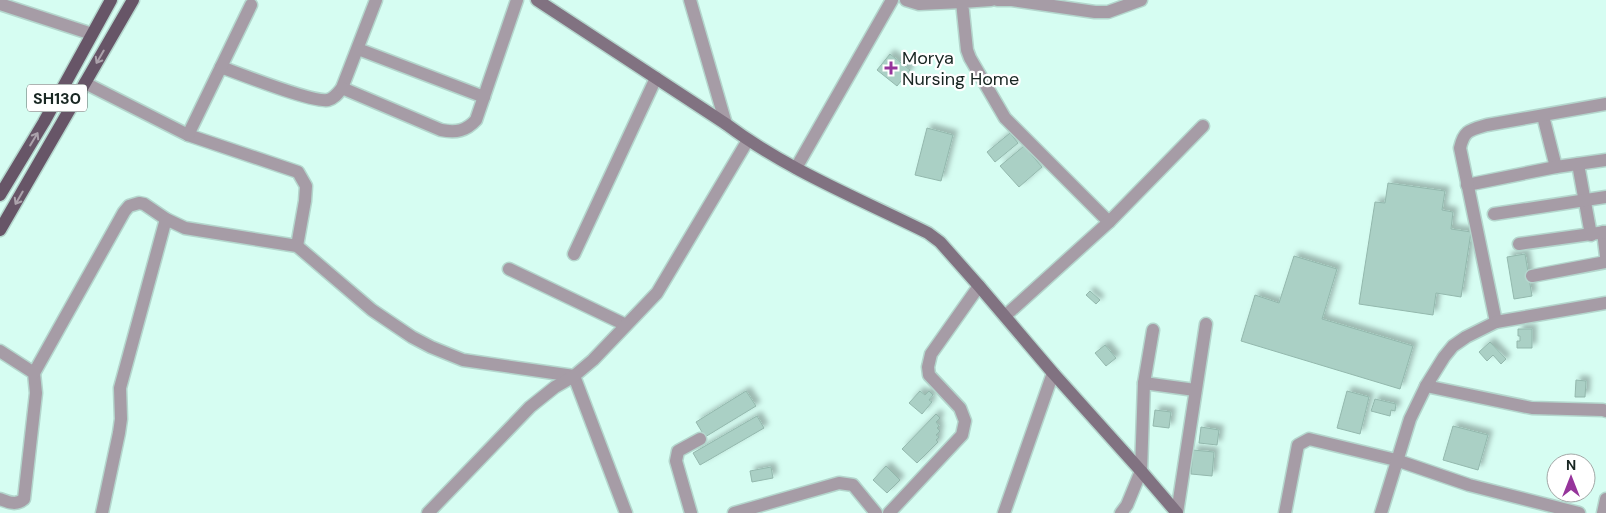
<svg xmlns="http://www.w3.org/2000/svg" width="1606" height="513" font-family="'DM Sans',sans-serif">
<style>
.building{fill:#aad0c5;stroke:#93b8ad;filter:url(#shadow)}
.lines{fill:none;stroke-linecap:round;stroke-linejoin:round}
.street-casing{stroke:#b4d6cd;stroke-width:15}
.secondary-casing{stroke:#b4d6cd;stroke-width:15}
.primary-casing{stroke:#b4d6cd;stroke-width:15}
.street{stroke:#a69ca6;stroke-width:12}
.secondary{stroke:#817281;stroke-width:12}
.primary{stroke:#675567;stroke-width:12}
.oneway{stroke:#aba2ab}
.poi-dot{fill:#96349b;stroke:#fff;stroke-width:2}
.labels{text-anchor:middle;dominant-baseline:central;stroke-width:4.5;stroke-linejoin:round;paint-order:stroke}
.shield{fill:#fff;stroke:#5d6764;stroke-width:1}
.shield-label{font-size:16px;font-weight:bold;fill:#182622}
.poi-label{font-size:18px;fill:#182622;stroke:#fff;text-anchor:start}
</style>
<defs>
<filter id="shadow"><feDropShadow dx="4.5" dy="-4.5" stdDeviation="2.5" flood-color="#0004"/></filter>
</defs>
<rect width="100%" height="100%" fill="#d6fdf2"/>
<g class="building">
<path d="M 890,54 L 910,70 L 897,86 L 877,70 Z"/>
<path d="M 927,128 L 953,135 L 941,181 L 915,175 Z"/>
<path d="M 1010,133 L 1018,143 L 995,162 L 987,152 Z"/>
<path d="M 1024,146 L 1042,167 L 1019,187 L 1000,166 Z"/>
<path d="M 1388,183 L 1445,191 L 1442,210 L 1453,212 L 1451,229 L 1471,232 L 1461,297 L 1436,293 L 1433,315 L 1359,304 L 1375,202 L 1385,203 Z"/>
<path d="M 1525,254 L 1532,296 L 1514,299 L 1507,257 Z"/>
<path d="M 1294,256 L 1337,269 L 1322,319 L 1413,346 L 1400,389 L 1241,341 L 1255,295 L 1279,303 Z"/>
<path d="M 1090,291 L 1100,300 L 1096,304 L 1086,295 Z"/>
<path d="M 1518,329 L 1532,329 L 1532,348 L 1517,348 L 1517,341 L 1520,341 L 1520,336 L 1518,336 Z"/>
<path d="M 1490,342 L 1506,359 L 1501,364 L 1493,355 L 1487,361 L 1479,352 Z"/>
<path d="M 1105,345 L 1116,358 L 1106,366 L 1095,353 Z"/>
<path d="M 1576,380 L 1586,381 L 1585,397 L 1575,397 Z"/>
<path d="M 746,391 L 756,406 L 705,437 L 696,422 Z"/>
<path d="M 920,391 L 925,395 L 929,391 L 933,395 L 929,400 L 932,402 L 922,414 L 909,403 Z"/>
<path d="M 1347,391 L 1369,397 L 1360,434 L 1337,428 Z"/>
<path d="M 1375,399 L 1396,404 L 1395,411 L 1391,410 L 1390,416 L 1371,411 Z"/>
<path d="M 1155,410 L 1171,412 L 1169,428 L 1153,426 Z"/>
<path d="M 936,414 L 940,418 L 936,422 L 939,426 L 937,428 L 940,431 L 936,435 L 939,437 L 936,440 L 938,442 L 917,463 L 902,449 Z"/>
<path d="M 757,416 L 764,428 L 700,465 L 693,453 Z"/>
<path d="M 1453,426 L 1488,435 L 1478,470 L 1443,460 Z"/>
<path d="M 1201,427 L 1219,430 L 1217,445 L 1199,443 Z"/>
<path d="M 1193,450 L 1214,452 L 1212,476 L 1191,474 Z"/>
<path d="M 886,466 L 900,480 L 887,493 L 873,480 Z"/>
<path d="M 771,467 L 773,478 L 752,482 L 750,471 Z"/>
</g>
<g class="lines">
<g class="street-casing">
<g id="street">
<path d="M 690,0 L 726,124"/>
<path d="M 906,0 L 919,4 L 962,2 L 962,0"/>
<path d="M 991,0 L 962,2 L 967,50 L 970,58 L 1005,118 L 1109,222"/>
<path d="M 997,0 L 1012,0 L 1095,12 L 1108,12 L 1141,0"/>
<path d="M 0,4 L 92,34"/>
<path d="M 358,49 L 484,97"/>
<path d="M 221,67 C 240,74 313,103 328,100 C 335,98 338,93 342,88 L 376,0"/>
<path d="M 85,83 L 188,135 L 298,172 L 306,186 L 305,201 L 297,246"/>
<path d="M 342,88 L 441,130 C 456,133 466,131 476,120 L 517,0"/>
<path d="M 1543,116 L 1556,167"/>
<path d="M 188,135 L 251,5"/>
<path d="M 1578,164 L 1591,235"/>
<path d="M 796,168 L 892,0"/>
<path d="M 1467,185 L 1556,167 L 1606,160"/>
<path d="M 1494,214 L 1606,197"/>
<path d="M 1603,232 L 1606,256"/>
<path d="M 1519,244 L 1606,232"/>
<path d="M 574,254 L 656,78"/>
<path d="M 509,269 L 626,325"/>
<path d="M 1532,276 L 1606,262"/>
<path d="M 1005,316 L 1109,222 L 1203,126"/>
<path d="M 1496,322 L 1460,148 C 1464,130 1470,130 1487,125 L 1606,104"/>
<path d="M 0,351 L 34,373 L 36,393 L 24,499 C 16,506 8,502 0,499"/>
<path d="M 34,373 L 124,212 L 129,206 L 139,203 L 144,204 L 166,219 L 185,228 L 297,246 L 372,310 L 412,337 L 431,347 L 463,360 L 574,376 L 626,513"/>
<path d="M 1144,383 L 1195,390"/>
<path d="M 1426,386 L 1532,408 L 1603,410 L 1606,411"/>
<path d="M 102,513 L 119,433 L 121,419 L 120,388 L 166,219"/>
<path d="M 428,513 L 530,407 L 555,387 L 574,376 L 593,360 L 657,293 L 748,140"/>
<path d="M 691,513 L 676,461 L 678,451 L 700,439"/>
<path d="M 734,513 L 839,483 L 853,485 L 876,513"/>
<path d="M 889,513 L 962,435 L 965,421 L 960,408 L 929,375 L 928,367 L 931,354 L 979,286"/>
<path d="M 1004,513 L 1053,373"/>
<path d="M 1121,513 L 1127,505 L 1141,471 L 1144,383 L 1153,330"/>
<path d="M 1177,513 L 1206,324"/>
<path d="M 1285,513 L 1298,445 L 1309,439 L 1396,460 L 1469,485 L 1579,513"/>
<path d="M 1381,513 L 1410,419 L 1426,386 L 1444,357 L 1453,346 L 1466,337 L 1496,322 L 1606,303"/>
<path d="M 1603,513 L 1606,499"/>
</g>
</g>
<g class="secondary-casing">
<path id="secondary" d="M 537,0 L 726,124 C 787,170 860,199 928,233 L 940,242 L 979,286 L 1053,373 L 1141,471 L 1177,513"/>
</g>
<g class="primary-casing">
<g id="primary">
<path d="M 0,195 L 44,122 L 111,0"/>
<path d="M 0,230 L 133,0"/>
</g>
</g>
<use href="#street" class="street"/>
<use href="#secondary" class="secondary"/>
<use href="#primary" class="primary"/>
</g>
<defs><path id="oneway-shaft" d="M-6 0H5M1.5-3L5.5 0L1.5 3" fill="none" stroke-width="1.6" stroke-linecap="round" stroke-linejoin="round" transform="scale(1.25)"/></defs>
<g class="oneway">
<use href="#oneway-shaft" transform="translate(100 57) rotate(120)"/>
<use href="#oneway-shaft" transform="translate(34 139) rotate(-59)"/>
<use href="#oneway-shaft" transform="translate(19 198) rotate(120)"/>
</g>
<path class="poi-dot" d="M888.5 60.5h5v5h5v5h-5v5h-5v-5h-5v-5h5z"/>
<g class="labels">
<rect class="shield" x="27" y="84.5" width="60" height="27" rx="4"/>
<g class="shield-label">
<text x="57" y="98">SH130</text>
</g>
<g class="poi-label">
<text x="902" y="58">Morya<tspan x="902" dy="21">Nursing Home</tspan></text>
</g>
</g>
<g transform="translate(1571 478)"><circle r="24" fill="#ffffff" stroke="#a3a8a7"/>
<path d="M0-4L9 19L0 12L-9 19Z" fill="#96349b"/>
<text y="-8" font-size="14" font-weight="bold" text-anchor="middle" fill="#182622">N</text>
</g>
</svg>
